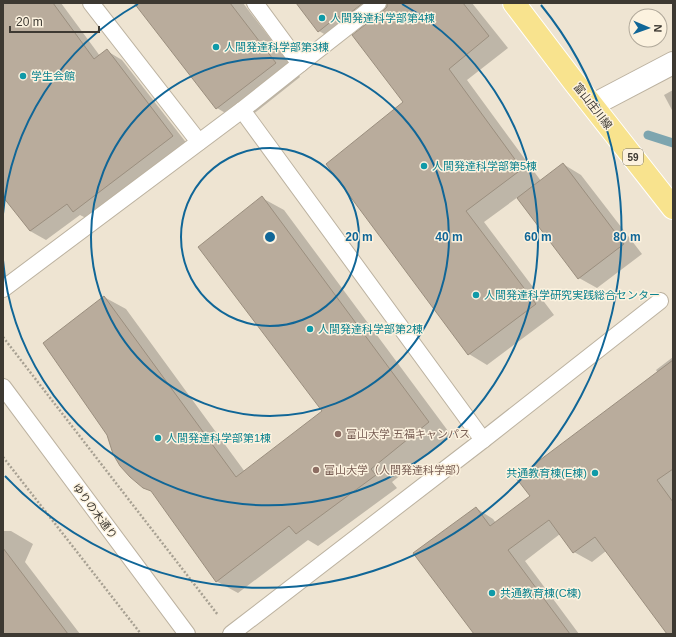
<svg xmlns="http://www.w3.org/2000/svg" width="676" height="637" font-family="Arial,'Noto Sans JP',sans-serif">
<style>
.shadow{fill:#0003}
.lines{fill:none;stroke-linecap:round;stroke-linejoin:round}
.stream{stroke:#7da5af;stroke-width:9}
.building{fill:#b9ac9c;stroke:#9b8f7f}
.service-casing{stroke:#bcb2a0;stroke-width:18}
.minor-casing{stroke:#bcb2a0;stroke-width:24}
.primary-casing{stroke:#fff;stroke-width:24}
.path{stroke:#a7a092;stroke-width:2.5;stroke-dasharray:2 2;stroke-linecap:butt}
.service{stroke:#fff;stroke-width:16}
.minor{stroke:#fff;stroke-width:22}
.primary{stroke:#f8e38e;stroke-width:22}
.ring{fill:none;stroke:#106697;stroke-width:2}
.culture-dot{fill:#0f9aa8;stroke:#fcf2df;stroke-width:1.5}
.education-dot{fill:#8d6e63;stroke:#fcf2df;stroke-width:1.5}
.labels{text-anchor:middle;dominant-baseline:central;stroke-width:3;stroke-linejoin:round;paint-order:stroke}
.shield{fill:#fcf2df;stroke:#767066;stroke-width:1}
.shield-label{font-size:10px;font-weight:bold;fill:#3d3932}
.culture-label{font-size:11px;fill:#0d838f;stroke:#fcf2df;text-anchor:start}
.street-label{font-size:11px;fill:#3d3932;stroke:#fcf2df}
.education-label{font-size:11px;fill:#785e54;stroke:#fcf2df;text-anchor:start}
.centre{fill:#106697;stroke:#fcf2df;stroke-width:2}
.ring-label{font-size:12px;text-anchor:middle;font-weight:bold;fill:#106697;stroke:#fcf2df;stroke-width:3;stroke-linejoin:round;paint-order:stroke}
</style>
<rect width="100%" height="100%" fill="#eee4d2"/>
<g class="shadow">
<path d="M 3,3 L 61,3 L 100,56 L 107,51 L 122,60 L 188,145 L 90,220 L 80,215 L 46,240 L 30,231 L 3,195 Z"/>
<path d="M 136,3 L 243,3 L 300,77 L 242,123 L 217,108 Z"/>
<path d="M 297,3 L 472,3 L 508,48 L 467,80 L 541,181 L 563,164 L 581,175 L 642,254 L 597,288 L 579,278 L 518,197 L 484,222 L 554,315 L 487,365 L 469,354 L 405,102 L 360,30 L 356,28 L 338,42 L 319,31 Z"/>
<path d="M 673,90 L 673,112 L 664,95 Z"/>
<path d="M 262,198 L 284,210 L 451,435 L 392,482 L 397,488 L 318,546 L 308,540 L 238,593 L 216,581 L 153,492 L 143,487 L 104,297 L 126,309 L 245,472 L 324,411 Z"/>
<path d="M 673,357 L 673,634 L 669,634 L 606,551 L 592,562 L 574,552 L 560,534 L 525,561 L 579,634 L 476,634 L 476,508 L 493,519 L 496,523 L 531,497 L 658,373 L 656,370 Z"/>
<path d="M 3,531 L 11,531 L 33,544 L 25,562 L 80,634 L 3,634 Z"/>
</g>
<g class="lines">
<path class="stream" d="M 648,135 L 673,143"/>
</g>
<g class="building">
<path d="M 3,3 L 53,3 L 94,59 L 107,49 L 173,136 L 73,212 L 67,204 L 30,231 L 3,197 Z"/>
<path d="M 134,3 L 230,3 L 276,63 L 216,109 Z"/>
<path d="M 296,3 L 363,3 L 341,20 L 338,16 L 318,32 Z"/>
<path d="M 387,3 L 463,3 L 489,36 L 449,69 L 522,169 L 466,211 L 536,304 L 468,355 L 326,164 L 403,102 L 352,35 L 384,10 L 387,7 Z"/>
<path d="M 563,163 L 624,244 L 578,279 L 517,198 Z"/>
<path d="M 262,196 L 429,422 L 371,469 L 376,475 L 296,534 L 289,526 L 216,582 L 151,491 L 143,488 L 130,477 L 120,466 L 113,454 L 107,435 L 43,343 L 104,296 L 236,477 L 322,411 L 198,247 Z"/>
<path d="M 673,360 L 673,469 L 657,480 L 673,502 L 673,634 L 667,634 L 595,537 L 573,553 L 549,520 L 508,550 L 570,634 L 474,634 L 413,553 L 476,507 L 490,526 L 530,496 L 516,478 Z"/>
<path d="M 3,548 L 68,634 L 3,634 Z"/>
</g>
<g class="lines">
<g class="service-casing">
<g id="service">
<path d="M 91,3 L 199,142"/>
<path d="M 300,64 L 378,3"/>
<path d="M 242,110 L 483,440"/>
<path d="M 3,289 L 242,110 L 300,64 L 255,3"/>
<path d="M 3,387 L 187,634"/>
<path d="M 231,634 L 483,440 L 660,301"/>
</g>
</g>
<g class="minor-casing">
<path id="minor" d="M 593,105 L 673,63"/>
</g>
<g class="primary-casing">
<path id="primary" d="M 514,3 L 574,82 L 673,208"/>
</g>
<g class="path">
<path d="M 3,337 L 218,615"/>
<path d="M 3,457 L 141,634"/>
</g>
<use href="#service" class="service"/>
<use href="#minor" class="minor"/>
<use href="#primary" class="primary"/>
</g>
<g class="ring">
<circle cx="270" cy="237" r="89"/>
<circle cx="270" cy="237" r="179"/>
<path d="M3 214A268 268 0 0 1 138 4M402 4A268 268 0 1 1 3 260"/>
<path d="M541 5A357 357 0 0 1 5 476"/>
</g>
<g class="culture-dot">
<circle cx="322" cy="18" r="4"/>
<circle cx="216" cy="47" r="4"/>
<circle cx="23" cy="76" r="4"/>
<circle cx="424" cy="166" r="4"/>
<circle cx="476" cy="295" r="4"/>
<circle cx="310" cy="329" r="4"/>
<circle cx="158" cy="438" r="4"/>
<circle cx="595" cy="473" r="4"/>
<circle cx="492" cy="593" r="4"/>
</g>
<g class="education-dot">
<circle cx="338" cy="434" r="4"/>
<circle cx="316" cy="470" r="4"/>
</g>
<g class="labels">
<rect class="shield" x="623" y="149" width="20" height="16" rx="3"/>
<g class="shield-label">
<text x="633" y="157">59</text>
</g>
<g class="culture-label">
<text x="330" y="18">人間発達科学部第4棟</text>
<text x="224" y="47">人間発達科学部第3棟</text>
<text x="31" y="76">学生会館</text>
<text x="432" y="166">人間発達科学部第5棟</text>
<text x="484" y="295">人間発達科学研究実践総合センター</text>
<text x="318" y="329">人間発達科学部第2棟</text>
<text x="166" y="438">人間発達科学部第1棟</text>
<text x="587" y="473" text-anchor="end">共通教育棟(E棟)</text>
<text x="500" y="593">共通教育棟(C棟)</text>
</g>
<g class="street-label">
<text transform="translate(593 106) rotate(52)">富山庄川線</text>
<text transform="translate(95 511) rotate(53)">ゆりの木通り</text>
</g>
<g class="education-label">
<text x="346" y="434">富山大学 五福キャンパス</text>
<text x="324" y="470">富山大学（人間発達科学部）</text>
</g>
</g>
<circle cx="270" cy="237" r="6" class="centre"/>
<g class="ring-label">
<text x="359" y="241">20 m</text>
<text x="449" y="241">40 m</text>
<text x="538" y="241">60 m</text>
<text x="627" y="241">80 m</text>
</g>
<rect width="676" height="637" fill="none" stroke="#3d3932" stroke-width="8"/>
<g transform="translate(648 28) rotate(92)"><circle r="19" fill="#fcf2df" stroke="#b0a89a"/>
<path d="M0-3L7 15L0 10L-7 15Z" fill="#106697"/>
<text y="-6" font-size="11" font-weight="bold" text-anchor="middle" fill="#3d3932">N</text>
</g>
<path d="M10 26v6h89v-6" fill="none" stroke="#3d3932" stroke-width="2"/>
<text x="16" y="26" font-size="12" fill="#3d3932" stroke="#fcf2df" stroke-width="3" paint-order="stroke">20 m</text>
</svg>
